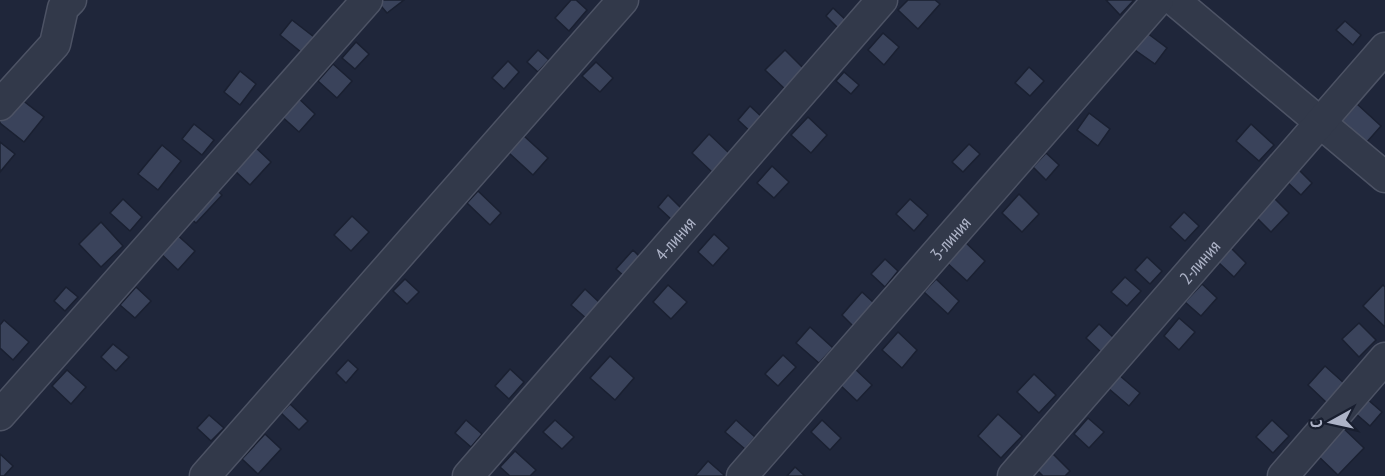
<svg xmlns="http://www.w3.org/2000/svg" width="1385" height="476" font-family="'PT Sans Narrow',sans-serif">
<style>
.building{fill:#3a435b;stroke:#1a2031;stroke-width:1.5}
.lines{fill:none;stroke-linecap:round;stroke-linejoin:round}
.minor-casing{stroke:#4d5365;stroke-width:33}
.minor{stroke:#32394a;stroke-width:30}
.labels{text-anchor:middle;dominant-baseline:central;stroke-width:4.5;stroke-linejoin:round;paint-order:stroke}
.street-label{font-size:18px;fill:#adb3c7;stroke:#181e2f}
</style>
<rect width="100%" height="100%" fill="#1f263a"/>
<g class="building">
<path d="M 376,0 L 404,0 L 387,13 Z"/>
<path d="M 571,0 L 576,0 L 587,10 L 569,31 L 555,18 Z"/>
<path d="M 908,0 L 935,0 L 940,4 L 918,29 L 898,10 Z"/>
<path d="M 1106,0 L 1134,0 L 1120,15 Z"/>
<path d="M 833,8 L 848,22 L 840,30 L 826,16 Z"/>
<path d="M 292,20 L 314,37 L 301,52 L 280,35 Z"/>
<path d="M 1345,21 L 1361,35 L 1353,45 L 1336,30 Z"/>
<path d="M 883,33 L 899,47 L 884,65 L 868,50 Z"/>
<path d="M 1147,33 L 1167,48 L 1155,64 L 1135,50 Z"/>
<path d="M 356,42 L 369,54 L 355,69 L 342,58 Z"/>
<path d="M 538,50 L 549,60 L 538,72 L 527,62 Z"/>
<path d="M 785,50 L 804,69 L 785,89 L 765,70 Z"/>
<path d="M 508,61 L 519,72 L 504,89 L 492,78 Z"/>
<path d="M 596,62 L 613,78 L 600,92 L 582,76 Z"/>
<path d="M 333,64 L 352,81 L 337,98 L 318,81 Z"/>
<path d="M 1029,67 L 1044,81 L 1030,96 L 1015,83 Z"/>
<path d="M 240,71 L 256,84 L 240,105 L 224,92 Z"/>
<path d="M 844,72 L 859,85 L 851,94 L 836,81 Z"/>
<path d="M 295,95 L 315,114 L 299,132 L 278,113 Z"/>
<path d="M 17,96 L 44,117 L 24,142 L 0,123 L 0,118 Z"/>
<path d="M 1357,104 L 1381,126 L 1366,143 L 1342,121 Z"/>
<path d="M 750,106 L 765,120 L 753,134 L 738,120 Z"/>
<path d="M 1089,113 L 1110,129 L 1098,146 L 1077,130 Z"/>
<path d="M 808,117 L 827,135 L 811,153 L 791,135 Z"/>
<path d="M 194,124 L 214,140 L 202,155 L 182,139 Z"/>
<path d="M 1251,124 L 1274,145 L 1259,161 L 1236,141 Z"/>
<path d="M 709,134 L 729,153 L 712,172 L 692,153 Z"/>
<path d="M 524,136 L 548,158 L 533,175 L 509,153 Z"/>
<path d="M 0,142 L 15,154 L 0,172 Z"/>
<path d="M 969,144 L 980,154 L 963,172 L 952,162 Z"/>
<path d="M 162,145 L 181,161 L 158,190 L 138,174 Z"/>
<path d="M 254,146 L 271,162 L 250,185 L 233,169 Z"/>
<path d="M 1046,153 L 1059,165 L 1046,180 L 1033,167 Z"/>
<path d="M 772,166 L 789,182 L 774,198 L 757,183 Z"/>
<path d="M 1297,168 L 1312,183 L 1301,195 L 1285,180 Z"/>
<path d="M 211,185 L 222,195 L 196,223 L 186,214 Z"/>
<path d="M 478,191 L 501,213 L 490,225 L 467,203 Z"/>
<path d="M 1019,194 L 1039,214 L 1022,232 L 1002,213 Z"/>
<path d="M 668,195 L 682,209 L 672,220 L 658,207 Z"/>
<path d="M 1274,198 L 1289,213 L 1271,232 L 1256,217 Z"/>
<path d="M 123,199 L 142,217 L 130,231 L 110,213 Z"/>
<path d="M 910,199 L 928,215 L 914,231 L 896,214 Z"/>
<path d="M 1184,212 L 1199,226 L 1185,241 L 1170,227 Z"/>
<path d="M 352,216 L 369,232 L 351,251 L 334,235 Z"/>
<path d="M 101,222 L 123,246 L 101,267 L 79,244 Z"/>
<path d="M 175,233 L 195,251 L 178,270 L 158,251 Z"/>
<path d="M 714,234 L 729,248 L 713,266 L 698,252 Z"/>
<path d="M 964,241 L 985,261 L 967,281 L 945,261 Z"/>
<path d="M 1231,248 L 1246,263 L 1234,277 L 1218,262 Z"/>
<path d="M 633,250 L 641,258 L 624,276 L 616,269 Z"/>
<path d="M 1147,257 L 1162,271 L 1150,284 L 1135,270 Z"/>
<path d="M 885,259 L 898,271 L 885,287 L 871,274 Z"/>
<path d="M 1125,277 L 1141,291 L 1127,306 L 1111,292 Z"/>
<path d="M 405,279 L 419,292 L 407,304 L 393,291 Z"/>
<path d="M 936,279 L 959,301 L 948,314 L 924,292 Z"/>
<path d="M 1202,284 L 1217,298 L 1201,316 L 1185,302 Z"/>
<path d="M 668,285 L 687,302 L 671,319 L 653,302 Z"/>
<path d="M 1383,285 L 1385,287 L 1385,327 L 1363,306 Z"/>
<path d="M 66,287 L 78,297 L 65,311 L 54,301 Z"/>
<path d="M 136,287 L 151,301 L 135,318 L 120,305 Z"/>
<path d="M 585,289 L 601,304 L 587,319 L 571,305 Z"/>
<path d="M 862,292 L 874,303 L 853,326 L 842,315 Z"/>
<path d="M 1179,318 L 1195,332 L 1179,350 L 1164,336 Z"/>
<path d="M 4,320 L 29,342 L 13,360 L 0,348 L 0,325 Z"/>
<path d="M 1359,323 L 1376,340 L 1359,357 L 1342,339 Z"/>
<path d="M 1099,324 L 1114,338 L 1101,352 L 1086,338 Z"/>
<path d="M 810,327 L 833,348 L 819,363 L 796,343 Z"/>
<path d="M 898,332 L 917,350 L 902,368 L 882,350 Z"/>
<path d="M 113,344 L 129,357 L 116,371 L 101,357 Z"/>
<path d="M 783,355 L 796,367 L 778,386 L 765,374 Z"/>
<path d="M 610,356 L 634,378 L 615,400 L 590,378 Z"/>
<path d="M 348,360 L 358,369 L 346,383 L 336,373 Z"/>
<path d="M 1325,366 L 1345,384 L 1327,403 L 1308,385 Z"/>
<path d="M 854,368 L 872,385 L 857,401 L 839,384 Z"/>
<path d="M 510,369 L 524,382 L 509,399 L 495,386 Z"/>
<path d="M 67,370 L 86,387 L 71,404 L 52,386 Z"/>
<path d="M 1034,374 L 1056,395 L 1039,413 L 1017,392 Z"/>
<path d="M 1119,375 L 1140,393 L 1129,406 L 1108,388 Z"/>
<path d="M 1367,399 L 1382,412 L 1370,426 L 1355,413 Z"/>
<path d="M 290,404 L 308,421 L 299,430 L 281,413 Z"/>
<path d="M 998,414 L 1022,436 L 1001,458 L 978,436 Z"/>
<path d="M 209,415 L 224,428 L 211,441 L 197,428 Z"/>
<path d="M 1088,418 L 1104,432 L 1089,448 L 1074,434 Z"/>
<path d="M 466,420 L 482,434 L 471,447 L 455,433 Z"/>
<path d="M 555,420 L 574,437 L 562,449 L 543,432 Z"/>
<path d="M 736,420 L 755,437 L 745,449 L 725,432 Z"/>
<path d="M 822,420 L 841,438 L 830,450 L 811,432 Z"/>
<path d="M 1272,420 L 1289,436 L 1273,453 L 1256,437 Z"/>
<path d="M 1341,426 L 1364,448 L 1338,475 L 1315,453 Z"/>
<path d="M 265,434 L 281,449 L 258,474 L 242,459 Z"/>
<path d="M 515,451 L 536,470 L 530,476 L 510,476 L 500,467 Z"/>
<path d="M 0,454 L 13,466 L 4,476 L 0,476 Z"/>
<path d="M 1053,454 L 1070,471 L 1065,476 L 1043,476 L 1037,470 Z"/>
<path d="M 708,461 L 724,475 L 723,476 L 695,476 Z"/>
<path d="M 795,467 L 805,476 L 787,476 Z"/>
</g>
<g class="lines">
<g class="minor-casing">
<g id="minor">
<path d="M 1174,0 L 1385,177"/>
<path d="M 0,105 L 55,44 L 63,8 L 71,0"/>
<path d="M 0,415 L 367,0"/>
<path d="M 205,476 L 623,0"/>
<path id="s1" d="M 468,476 L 882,0"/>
<path id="s2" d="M 742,476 L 1158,0"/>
<path id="s3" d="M 1013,476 L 1385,48"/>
<path d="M 1283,476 L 1385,358"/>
</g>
</g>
<use href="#minor" class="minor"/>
</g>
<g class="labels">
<g class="street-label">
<text stroke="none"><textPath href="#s1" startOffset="315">4-линия</textPath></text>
<text stroke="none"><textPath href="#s2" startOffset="316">3-линия</textPath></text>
<text stroke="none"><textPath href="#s3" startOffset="284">2-линия</textPath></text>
</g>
</g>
<g transform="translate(1331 422) rotate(262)" stroke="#181e2f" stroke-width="4.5" paint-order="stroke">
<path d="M0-4.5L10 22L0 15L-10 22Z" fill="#adb3c7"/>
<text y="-9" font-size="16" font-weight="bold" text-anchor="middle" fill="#adb3c7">С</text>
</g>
</svg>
